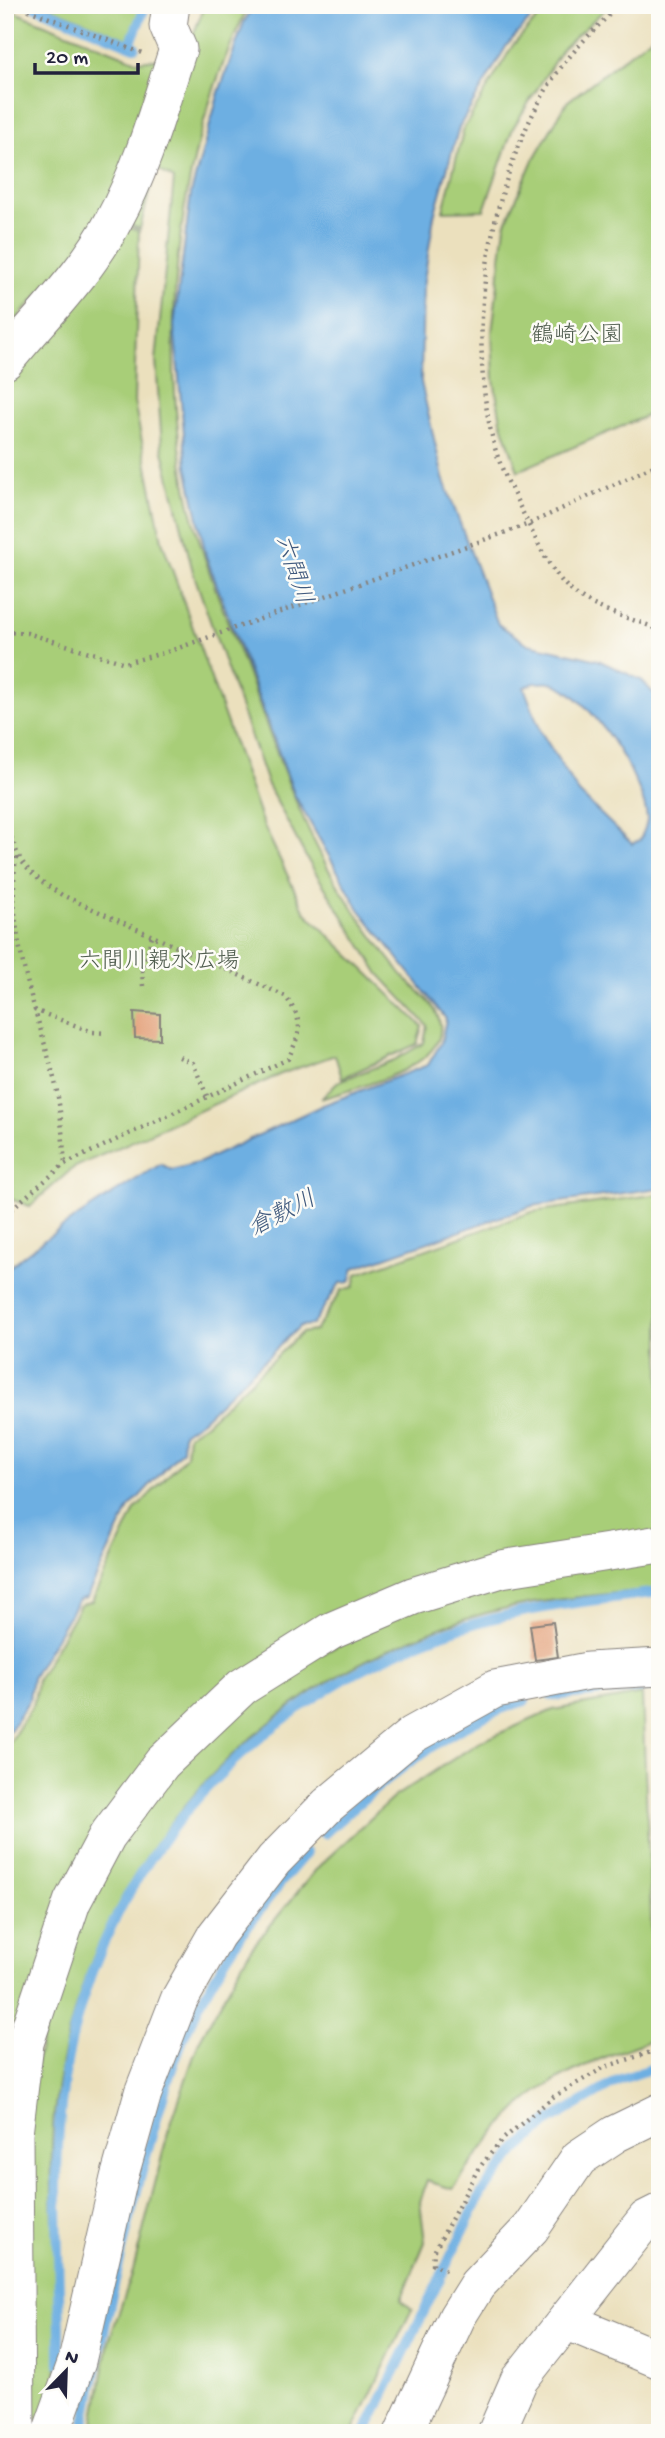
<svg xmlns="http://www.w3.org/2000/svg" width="665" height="2438" font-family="'Gochi Hand','Klee One',sans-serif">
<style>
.green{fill:#a8ce78;stroke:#65785a;stroke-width:2}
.water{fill:#6dafe2;stroke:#48688e;stroke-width:2;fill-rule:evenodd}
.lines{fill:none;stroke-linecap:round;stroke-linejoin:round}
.stream{stroke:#6dafe2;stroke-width:10}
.building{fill:#e1996f}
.minor-casing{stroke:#86817c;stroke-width:39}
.path{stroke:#86817c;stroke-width:4.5;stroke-dasharray:2 5;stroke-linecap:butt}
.minor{stroke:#fff;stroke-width:37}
.labels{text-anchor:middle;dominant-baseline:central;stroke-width:5;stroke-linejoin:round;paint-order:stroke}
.park-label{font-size:23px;fill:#515e50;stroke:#fdfcf7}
.water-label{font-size:24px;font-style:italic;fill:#405a7e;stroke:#fdfcf7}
</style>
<rect width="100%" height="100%" fill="#fdfcf7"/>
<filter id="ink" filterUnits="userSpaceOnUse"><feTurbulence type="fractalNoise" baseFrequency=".0143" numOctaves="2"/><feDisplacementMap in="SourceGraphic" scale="14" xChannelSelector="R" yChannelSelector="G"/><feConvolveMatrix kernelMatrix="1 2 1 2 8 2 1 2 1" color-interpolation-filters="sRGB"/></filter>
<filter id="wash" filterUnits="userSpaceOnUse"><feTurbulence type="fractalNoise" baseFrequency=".00686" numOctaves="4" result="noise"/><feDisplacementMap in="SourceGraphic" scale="28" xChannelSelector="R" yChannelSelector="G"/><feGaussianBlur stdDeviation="1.57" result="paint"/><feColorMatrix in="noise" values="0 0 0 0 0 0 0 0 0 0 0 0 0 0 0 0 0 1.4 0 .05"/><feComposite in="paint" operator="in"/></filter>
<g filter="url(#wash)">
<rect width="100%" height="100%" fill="#ebe0bd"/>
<g class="green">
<path d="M 44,5 L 142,5 L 129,40 Z"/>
<path d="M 205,5 L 249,5 C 178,146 159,321 184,475 C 196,548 226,615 251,683 C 273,742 293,802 322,857 C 341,894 373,938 399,971 C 412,988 438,1003 440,1025 C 446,1069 353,1088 321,1099 L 337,1082 L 394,1060 L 424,1043 L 427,1025 L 379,974 L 307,859 L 267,783 L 193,572 L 162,447 L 156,361 L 174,179 L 155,168 L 140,229 L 120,221 Z"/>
<path d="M 550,5 L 610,5 L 562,49 L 513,128 L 484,210 L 443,211 L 464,128 L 513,45 Z"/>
<path d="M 5,8 L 137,61 L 168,58 L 105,221 L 5,332 Z"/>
<path d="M 660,30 L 660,410 L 518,471 L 501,421 L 494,380 L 492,332 L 505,225 L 532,162 L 567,102 Z"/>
<path d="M 119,224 L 139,231 L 134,402 L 162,541 L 262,822 L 305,912 L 422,1026 L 417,1044 L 342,1078 L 335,1055 L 281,1074 L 73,1168 L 30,1206 L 7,1198 L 5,1192 L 5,380 Z"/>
<path d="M 660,1194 L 660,1532 L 347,1612 L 117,1798 L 5,2128 L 5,1750 L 34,1703 L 37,1680 L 80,1605 L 92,1601 L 135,1510 L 186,1456 L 188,1435 L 205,1424 L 301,1333 L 315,1331 L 342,1290 L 354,1287 L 357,1274 L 532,1212 Z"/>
<path d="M 660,1551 L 660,1588 C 616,1594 572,1597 528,1604 C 490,1610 448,1624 413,1639 C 216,1718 75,1904 54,2115 C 46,2199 61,2283 57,2367 C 56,2389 49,2411 46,2433 L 25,2433 L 27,2098 L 68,1937 L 148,1797 L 257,1688 L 434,1595 Z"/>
<path d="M 642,1694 L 656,2039 C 616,2052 578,2066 542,2089 C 508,2111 477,2155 453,2189 L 427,2181 L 420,2202 L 425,2242 L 401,2300 L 412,2309 L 352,2433 L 92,2433 L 109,2341 L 133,2271 L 168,2132 L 199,2041 L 250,1950 L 319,1866 L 394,1797 L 480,1742 L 553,1710 Z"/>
</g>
<path class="water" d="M 254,5 L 543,5 L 507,45 L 459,127 L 434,216 L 423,287 L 421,382 L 443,478 L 498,624 L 528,644 L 598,660 L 641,680 L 660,700 L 660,1188 L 532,1206 L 354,1268 L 350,1282 L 340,1283 L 312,1325 L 300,1326 L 202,1420 L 183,1433 L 182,1450 L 129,1508 L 87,1597 L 78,1600 L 32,1678 L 29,1700 L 5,1739 L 5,1271 C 53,1230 107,1197 161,1164 L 172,1170 L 201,1162 L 323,1105 L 428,1065 L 441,1043 L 446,1019 L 359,909 L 295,796 L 206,556 L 187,467 L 174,325 L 191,193 L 219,92 L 244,22 ZM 535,683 C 540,683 547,682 552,683 C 589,693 645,782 647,819 C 647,826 642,834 640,840 L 632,844 L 579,793 L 541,732 L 524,687 Z"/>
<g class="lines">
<g class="stream">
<path d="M 32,5 L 135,47"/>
<path d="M 130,44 L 146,5"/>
<path d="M 551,1696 L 660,1686"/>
<path d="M 324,1834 C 379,1784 453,1721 525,1701"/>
<path d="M 63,2365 L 60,2364 C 61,2277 52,2191 61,2105 C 83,1879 249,1696 460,1628 C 525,1607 593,1601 660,1592"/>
<path d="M 83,2433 C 101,2342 120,2253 144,2164 C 158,2115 170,2065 192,2019 C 222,1958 262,1903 306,1853"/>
<path d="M 365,2433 L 482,2192 L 516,2151 L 548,2122 L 621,2079 L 660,2066"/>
</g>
</g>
<g id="blocks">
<g class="building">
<path d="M 134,1012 L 160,1014 L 160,1039 L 135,1038 Z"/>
<path d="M 553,1622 L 558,1657 L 535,1660 L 530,1625 Z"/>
</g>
</g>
</g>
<g filter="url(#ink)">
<use href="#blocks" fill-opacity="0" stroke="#86817c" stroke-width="2"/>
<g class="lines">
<g class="minor-casing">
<g id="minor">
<path d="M 5,361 C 42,316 87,272 114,220 C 143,167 159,107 178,49 L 168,26 L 171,5"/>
<path d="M 566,2321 L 660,2360"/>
<path d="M 16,2433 L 14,2134 L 25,2043 L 72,1902 L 107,1836 L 162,1763 L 242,1687 L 331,1631 L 413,1596 L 501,1569 L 660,1544"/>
<path d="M 51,2433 L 77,2361 L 119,2178 L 143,2093 L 179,2000 L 216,1935 L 274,1860 L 328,1805 L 412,1735 L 495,1689 L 588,1671 L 660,1667"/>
<path d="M 403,2433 L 457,2317 L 477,2285 L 531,2228 L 579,2158 L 615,2134 L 660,2112"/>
<path d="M 496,2433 L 519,2380 L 646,2219 L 660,2212"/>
</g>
</g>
<g class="path">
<path d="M 15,5 L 142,53"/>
<path d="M 619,5 C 594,30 568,54 549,85 C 488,184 464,336 495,448 C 501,469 511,488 520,507 C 534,534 549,573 573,592 C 596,611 632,618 660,630"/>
<path d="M 5,632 L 27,633 L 125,663 L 167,652 L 529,524 L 660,463"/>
<path d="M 5,817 C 19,863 21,869 62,895 L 285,996 C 304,1022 302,1030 288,1059 L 65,1164 L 5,1214"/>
<path d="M 16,857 C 6,934 35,1004 54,1078 C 61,1105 62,1135 65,1163"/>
<path d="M 143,986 L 142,969 L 152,936"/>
<path d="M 34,1010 L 93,1032 L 106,1033"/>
<path d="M 179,1057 L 193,1063 L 207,1096"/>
<path d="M 446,2270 L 433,2264 L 434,2252 L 478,2169 L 502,2140 L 553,2097 L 605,2067 L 660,2049"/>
</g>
<use href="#minor" class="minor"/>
</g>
</g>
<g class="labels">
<g class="park-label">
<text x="577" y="336">鶴崎公園</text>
<text x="159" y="962">六間川親水広場</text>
</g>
<g class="water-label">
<text transform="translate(292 570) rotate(72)">六間川</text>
<text transform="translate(283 1215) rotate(-27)">倉敷川</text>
</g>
</g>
<rect width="665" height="2438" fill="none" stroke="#fdfcf7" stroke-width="28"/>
<g transform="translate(66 2371) rotate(23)" stroke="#fdfcf7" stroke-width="5" paint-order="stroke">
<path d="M0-5L12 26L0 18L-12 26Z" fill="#22223b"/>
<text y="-10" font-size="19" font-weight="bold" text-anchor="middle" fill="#22223b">N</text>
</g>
<path d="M35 63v10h103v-10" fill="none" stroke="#22223b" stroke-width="3.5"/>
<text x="46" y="63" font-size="21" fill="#22223b" stroke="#fdfcf7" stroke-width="5" paint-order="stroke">20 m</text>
</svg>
